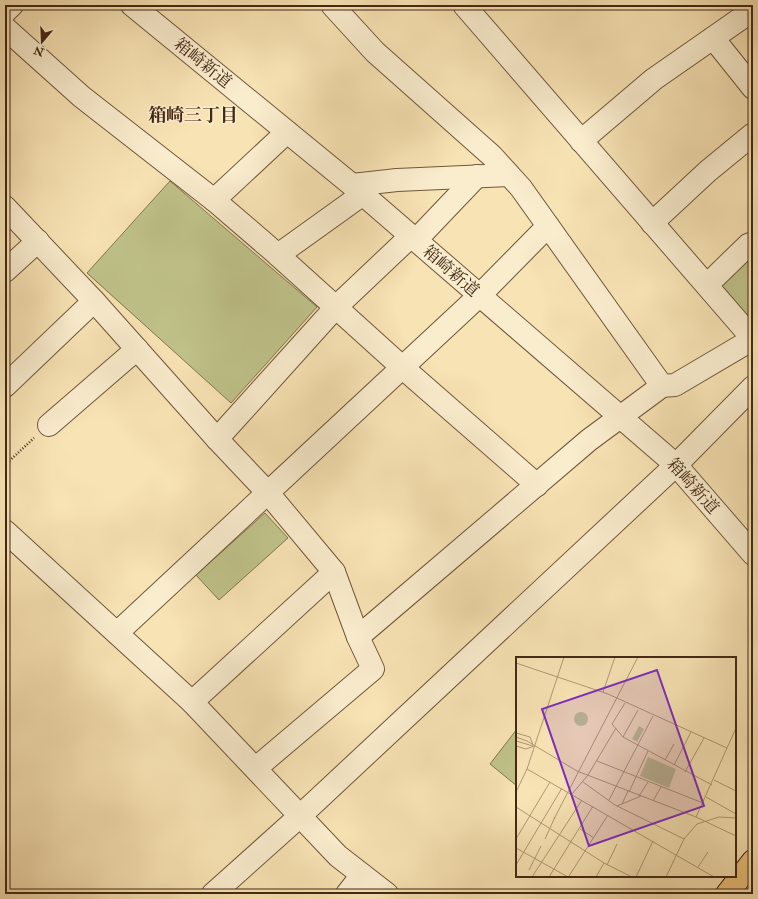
<svg xmlns="http://www.w3.org/2000/svg" width="758" height="899" font-family="'IM FELL Double Pica','Noto Serif JP',serif">
<style>
.green{fill:#c0c38b;stroke:#82764f}
.lines{fill:none;stroke-linecap:round;stroke-linejoin:round}
.minor-casing{stroke:#70573b;stroke-width:24}
.highway-casing{stroke:#432813;stroke-width:24}
.path{stroke:#432813;stroke-width:2.5;stroke-dasharray:1 2;stroke-linecap:butt}
.minor{stroke:#faedce;stroke-width:22}
.highway{stroke:#ecc27a;stroke-width:22}
.labels{text-anchor:middle;dominant-baseline:central;stroke-width:3;stroke-linejoin:round;paint-order:stroke}
.street-label{font-size:17px;fill:#432813;stroke:#faedce}
.neighbourhood-label{font-size:18px;font-weight:bold;fill:#432813;stroke:#faedce}
.inset-road{fill:none;stroke:#b09874;stroke-width:1}
.view{fill:#7b2cbf;fill-opacity:0.15;stroke:#7b2cbf;stroke-width:2}
.inset-edge{fill:none;stroke:#432813;stroke-width:2}
</style>
<rect width="100%" height="100%" fill="#f8e3b4"/>
<filter id="stains"><feTurbulence type="fractalNoise" baseFrequency=".005" numOctaves="4"/><feColorMatrix values="0 0 0 0 .2 0 0 0 0 .09 0 0 0 0 .02 0 0 0 .5 -.17"/></filter>
<radialGradient id="worn" r=".72"><stop offset=".6" stop-color="#630" stop-opacity="0"/><stop offset="1" stop-color="#630" stop-opacity=".3"/></radialGradient>
<g class="green">
<path d="M 170,181 L 317,307 L 231,403 L 87,273 Z"/>
<path d="M 753,255 L 753,323 L 716,282 Z"/>
<path d="M 265,513 L 288,538 L 219,600 L 196,575 Z"/>
<path d="M 517,729 L 517,786 L 490,764 Z"/>
</g>
<g class="lines">
<g class="minor-casing">
<g id="minor">
<path d="M 132,5 L 352,185 L 676,465 L 753,554"/>
<path d="M 332,5 L 375,52 L 492,156 L 521,188 L 662,386"/>
<path d="M 464,5 L 753,339"/>
<path d="M 5,12 L 12,5"/>
<path d="M 5,28 L 82,97 L 214,200 L 278,255 L 403,368 L 537,485"/>
<path d="M 713,38 L 753,88"/>
<path d="M 581,141 L 654,79 L 753,10"/>
<path d="M 352,185 L 397,180 L 509,175"/>
<path d="M 214,200 L 287,132"/>
<path d="M 5,207 L 94,301 L 217,439 L 268,493 L 334,572 L 358,637 L 373,669 L 256,768"/>
<path d="M 652,223 L 708,171 L 753,134"/>
<path d="M 416,240 L 477,176"/>
<path d="M 278,255 L 363,194"/>
<path d="M 5,271 L 38,241"/>
<path d="M 707,285 L 748,245 L 753,243"/>
<path d="M 5,386 L 94,301"/>
<path d="M 49,425 L 137,349"/>
<path d="M 217,439 L 336,307 L 411,236"/>
<path d="M 5,531 L 192,702 L 338,856 L 387,894"/>
<path d="M 117,633 L 479,296 L 548,226"/>
<path d="M 358,637 L 589,440 L 662,386 L 675,385 L 753,339"/>
<path d="M 192,702 L 334,572"/>
<path d="M 213,894 L 300,816 L 676,465 L 753,387"/>
<path d="M 347,894 L 362,875"/>
</g>
</g>
<g class="highway-casing">
<path id="highway" d="M 727,894 L 753,861"/>
</g>
<path class="path" d="M 5,465 L 34,438"/>
<use href="#minor" class="minor"/>
<use href="#highway" class="highway"/>
</g>
<g class="labels">
<g class="street-label">
<text transform="translate(203 63) rotate(39)">箱崎新道</text>
<text transform="translate(451 271) rotate(41)">箱崎新道</text>
<text transform="translate(693 486) rotate(48)">箱崎新道</text>
</g>
<g class="neighbourhood-label">
<text x="193" y="115">箱崎三丁目</text>
</g>
</g>
<g transform="translate(516 657)">
<rect width="220" height="220" fill="#f8e3b4"/>
<path d="M58 62a7 7 0 1 1 14 0a7 7 0 1 1-14 0ZM 123,69 L 128,72 L 121,85 L 116,82 ZM 132,100 L 160,112 L 153,131 L 124,119 Z" fill="#c0c38b"/>
<path class="inset-road" d="M 0,6 L 92,37 L 211,91M 87,35 L 99,0M 109,46 L 96,67 L 107,80 L 196,128M 0,76 L 14,80 L 17,88M 0,80 L 11,84 L 61,114 L 180,160 L 220,179M 107,80 L 122,53M 0,84 L 17,89M 0,89 L 10,92 L 18,89M 149,103 L 158,87M 81,104 L 187,146M 158,108 L 175,75M 11,112 L 198,220M 169,115 L 188,81M 198,123 L 220,134M 67,125 L 99,148 L 168,182M 0,135 L 11,112 L 48,0M 113,135 L 132,94M 56,137 L 72,118 L 100,71M 123,139 L 132,125M 190,140 L 220,157M 93,143 L 137,59M 137,144 L 145,130M 106,147 L 112,134M 101,149 L 125,139M 0,150 L 88,206 L 116,220M 180,160 L 220,71M 38,162 L 122,0M 64,172 L 78,181M 0,182 L 34,125M 29,182 L 39,160M 0,191 L 52,220M 0,208 L 46,131M 91,208 L 101,187M 182,210 L 192,195M 13,213 L 25,189M 53,219 L 92,158M 16,220 L 66,143M 33,220 L 77,149M 80,220 L 88,206M 120,220 L 137,184M 150,220 L 168,182 L 181,167 L 203,160 L 220,161"/>
<path class="view" d="M 141,13 L 188,149 L 73,189 L 26,52 Z"/>
<rect width="220" height="220" class="inset-edge"/>
</g>
<rect width="758" height="899" fill="none" stroke="#f8e3b4" stroke-width="20"/>
<rect x="6" y="6" width="746" height="887" fill="none" stroke="#432813" stroke-width="2"/>
<rect x="10" y="10" width="738" height="879" fill="none" stroke="#432813"/>
<g transform="translate(42 42) rotate(199)" stroke="#faedce" stroke-width="3" paint-order="stroke">
<path d="M0-3L7 15L0 10L-7 15Z" fill="#432813"/>
<text y="-6" font-size="11" font-weight="bold" text-anchor="middle" fill="#432813">N</text>
</g>
<rect width="100%" height="100%" filter="url(#stains)"/>
<rect width="100%" height="100%" fill="url(#worn)"/>
</svg>
